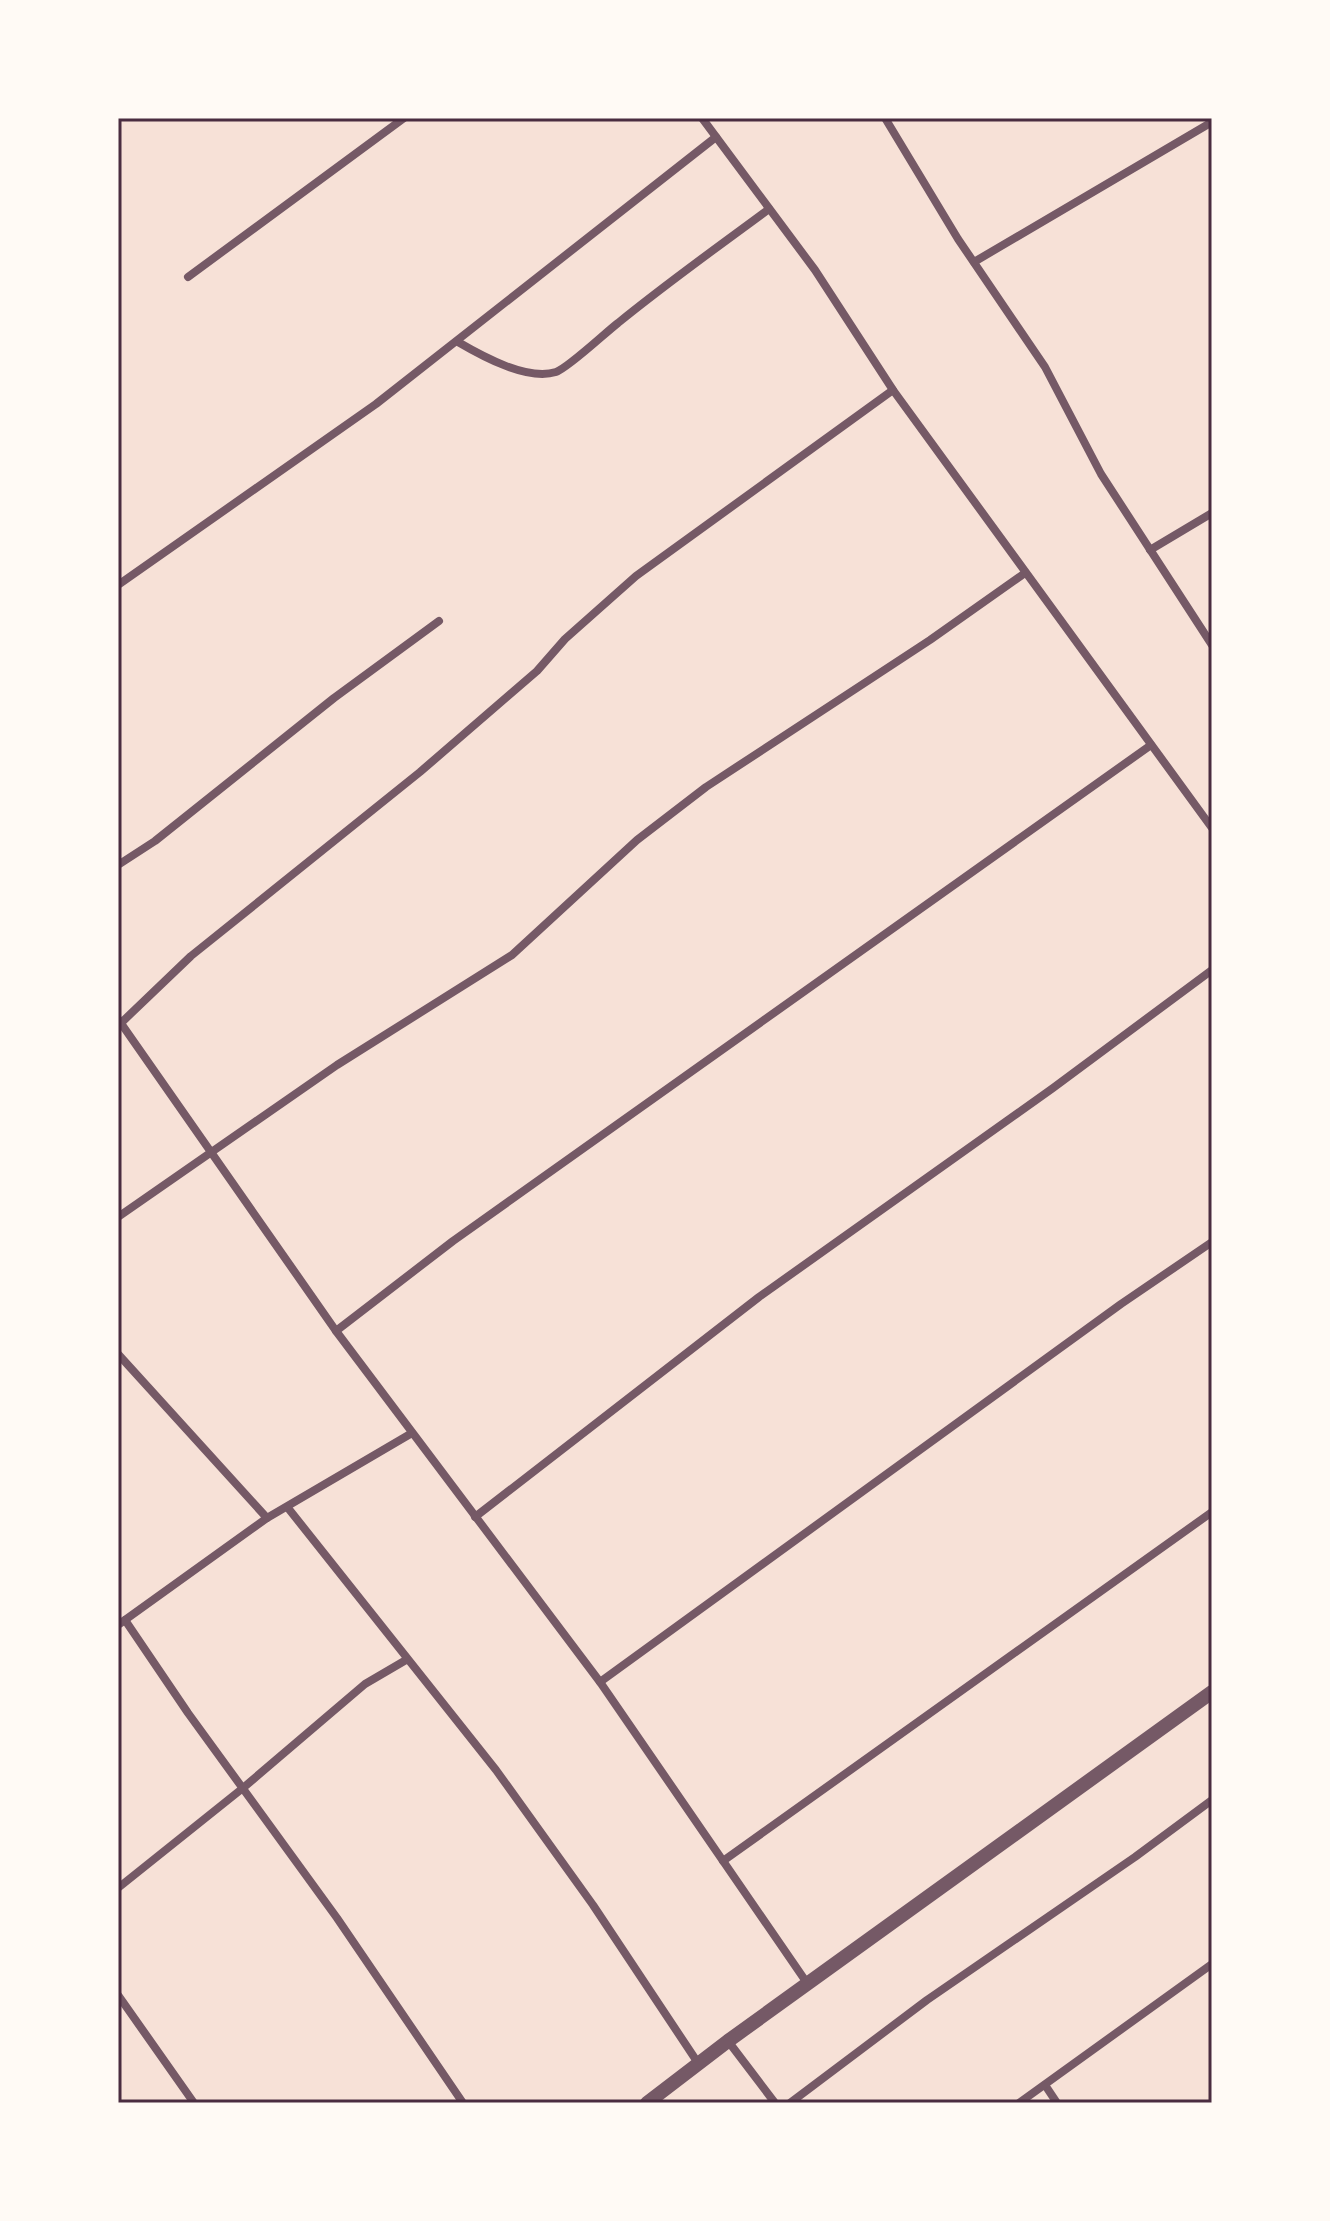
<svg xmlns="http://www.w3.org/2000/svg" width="1330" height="2221" font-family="Figtree,sans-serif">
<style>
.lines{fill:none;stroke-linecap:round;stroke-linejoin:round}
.minor{stroke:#755966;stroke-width:8}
.tertiary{stroke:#755966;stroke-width:14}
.neatline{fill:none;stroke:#4a2c40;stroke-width:3}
</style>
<rect width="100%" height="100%" fill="#f7e1d7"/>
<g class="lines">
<g class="minor">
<path d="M 702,118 L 815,270 L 893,390 L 1212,828"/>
<path d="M 885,118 L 958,239 L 1045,367 L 1101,474 L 1212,645"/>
<path d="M 974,262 L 1212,122"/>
<path d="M 188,277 L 404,118"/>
<path d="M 458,342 C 482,356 527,381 556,372 C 568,368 605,333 618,323 C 667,283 719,246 769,209"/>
<path d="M 1150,550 L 1212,513"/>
<path d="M 118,585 L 376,404 L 716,137"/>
<path d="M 118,865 L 155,841 L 334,698 L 439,621"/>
<path d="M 118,1019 L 336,1331 L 600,1682 L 807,1983"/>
<path d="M 121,1023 L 191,956 L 420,772 L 537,671 L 565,639 L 636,576 L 893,390"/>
<path d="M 118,1217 L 337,1065 L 512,955 L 637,840 L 706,787 L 930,640 L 1025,573"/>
<path d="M 336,1331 L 453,1241 L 1151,745"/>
<path d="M 118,1354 L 267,1518 L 118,1625"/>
<path d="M 288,1508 L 496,1770 L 593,1905 L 698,2063"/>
<path d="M 475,1517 L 759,1297 L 1053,1088 L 1212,970"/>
<path d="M 267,1518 L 412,1433"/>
<path d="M 125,1620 L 188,1713 L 337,1918 L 463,2103"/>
<path d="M 600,1682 L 1121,1304 L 1212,1242"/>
<path d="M 723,1861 L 1212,1512"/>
<path d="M 118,1888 L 243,1788 L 365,1684 L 406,1660"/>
<path d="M 118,1995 L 194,2103"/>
<path d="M 728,2041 L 775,2103"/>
<path d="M 1045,2085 L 1057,2103"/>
<path d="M 790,2103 L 927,2000 L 1135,1857 L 1212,1800"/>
<path d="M 1019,2103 L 1212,1964"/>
</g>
<path class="tertiary" d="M 647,2103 L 728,2041 L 1212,1692"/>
</g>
<rect width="1330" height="2221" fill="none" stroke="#fffaf5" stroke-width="240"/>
<rect x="120" y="120" width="1090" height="1981" class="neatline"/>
</svg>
